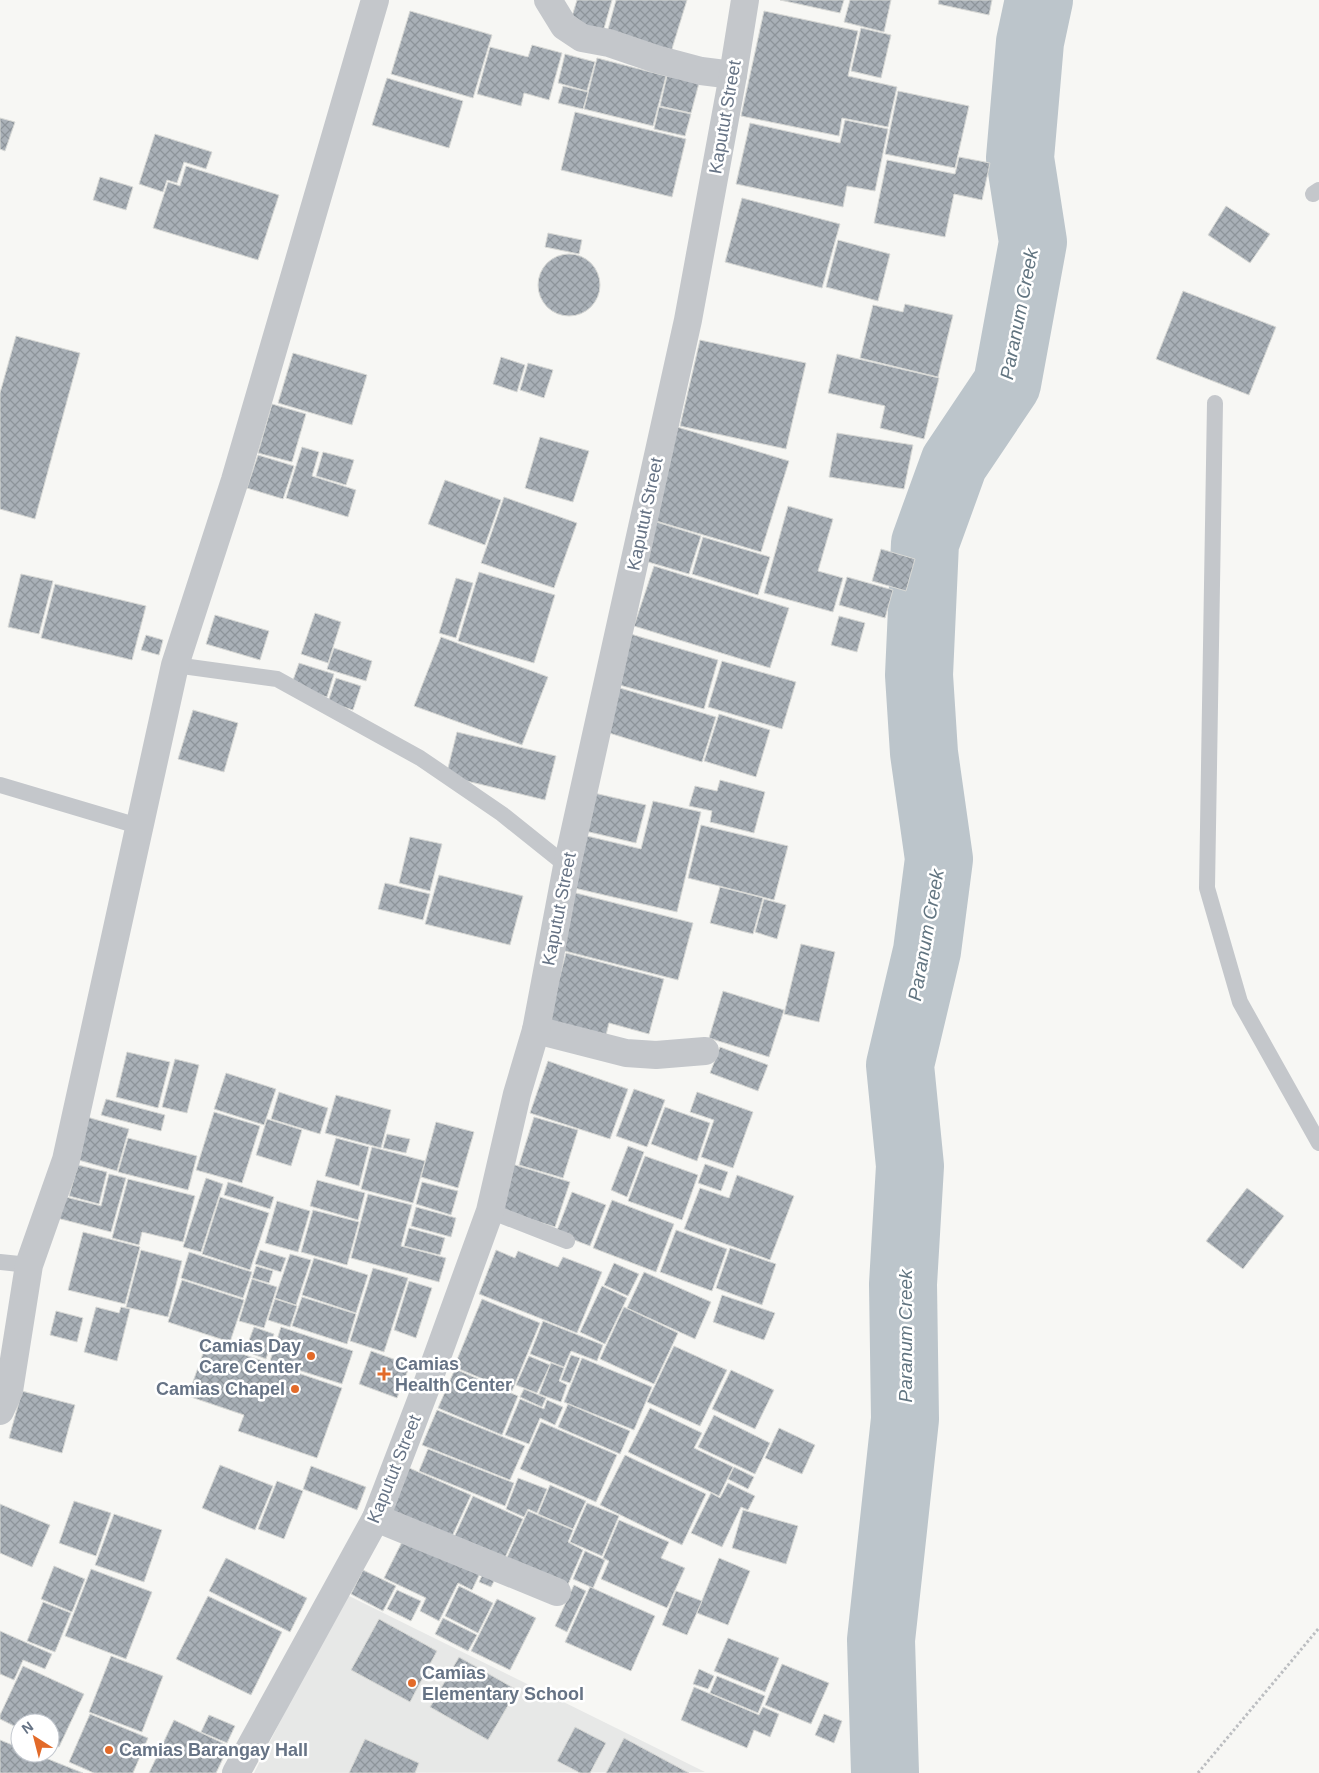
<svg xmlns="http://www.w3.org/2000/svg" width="1319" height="1773" font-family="Arial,sans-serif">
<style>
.built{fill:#e7e8e7}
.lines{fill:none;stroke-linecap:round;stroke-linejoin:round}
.river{stroke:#bcc5cb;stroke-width:68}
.building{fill:url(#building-cross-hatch);stroke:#d8d9d6}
.path{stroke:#bcbec1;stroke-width:3;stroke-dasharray:2.5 2.5;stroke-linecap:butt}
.service{stroke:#c4c7cb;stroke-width:16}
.minor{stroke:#c4c7cb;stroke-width:28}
.tertiary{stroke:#c4c7cb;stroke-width:28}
.poi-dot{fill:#e26a29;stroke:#fff;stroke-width:2}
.labels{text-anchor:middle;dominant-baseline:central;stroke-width:5;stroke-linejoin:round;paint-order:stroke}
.street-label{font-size:18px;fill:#667385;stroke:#fff}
.poi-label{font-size:18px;font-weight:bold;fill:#667385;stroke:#fff;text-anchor:start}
.water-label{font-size:19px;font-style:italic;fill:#627581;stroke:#fff}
</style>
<defs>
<pattern id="building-cross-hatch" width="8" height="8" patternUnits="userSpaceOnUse" patternTransform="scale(1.25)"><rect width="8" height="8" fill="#a9b0b7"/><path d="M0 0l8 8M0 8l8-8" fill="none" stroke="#8d949a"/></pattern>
</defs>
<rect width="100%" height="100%" fill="#f7f7f4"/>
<path class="built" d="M 345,1594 L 705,1772 L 254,1773 Z"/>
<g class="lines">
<path class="river" d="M 885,1773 L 881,1640 L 905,1419 L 903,1284 L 910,1166 L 900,1065 L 927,951 L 939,859 L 924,753 L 919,675 L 925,543 L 954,463 L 1007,384 L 1033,242 L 1020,158 L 1030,42 L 1039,0"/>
</g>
<g class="building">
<path d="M 577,0 L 612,0 L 603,32 L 570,23 Z"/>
<path d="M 616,0 L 687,0 L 671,52 L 607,33 Z"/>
<path d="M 780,0 L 844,0 L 840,13 Z"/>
<path d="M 850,0 L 891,0 L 884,32 L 844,22 Z"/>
<path d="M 939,0 L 992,0 L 989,15 L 938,4 Z"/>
<path d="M 410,11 L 492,35 L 473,98 L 391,74 Z"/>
<path d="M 764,11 L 858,31 L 848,76 L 897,87 L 888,127 L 842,118 L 839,136 L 741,116 Z"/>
<path d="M 861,28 L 891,35 L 881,78 L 851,71 Z"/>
<path d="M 532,45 L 562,53 L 549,100 L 524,93 L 521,106 L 477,94 L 490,47 L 528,57 Z"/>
<path d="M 565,54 L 595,62 L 587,91 L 558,83 Z"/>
<path d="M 597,58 L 666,76 L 653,126 L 584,109 Z"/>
<path d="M 667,76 L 699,83 L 691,113 L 660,106 Z"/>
<path d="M 387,78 L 463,101 L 449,148 L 372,125 Z"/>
<path d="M 563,86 L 588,92 L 583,109 L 558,103 Z"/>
<path d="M 898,91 L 969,106 L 955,168 L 885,154 Z"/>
<path d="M 659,107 L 691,114 L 685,136 L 654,129 Z"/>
<path d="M 575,112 L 686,139 L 672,197 L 561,170 Z"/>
<path d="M 0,118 L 15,122 L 5,151 L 0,149 Z"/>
<path d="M 845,120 L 888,129 L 875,191 L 847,186 L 843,207 L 736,184 L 750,123 L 840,143 Z"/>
<path d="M 155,134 L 212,152 L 206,169 L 184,162 L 177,183 L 167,180 L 163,192 L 139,184 Z"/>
<path d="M 959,157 L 990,163 L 982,200 L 954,194 L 945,237 L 874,223 L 887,160 L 955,174 Z"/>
<path d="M 186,166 L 279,195 L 258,260 L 153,228 L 168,182 L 180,186 Z"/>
<path d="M 100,177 L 133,187 L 126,210 L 93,200 Z"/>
<path d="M 742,198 L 840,224 L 822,288 L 725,262 Z"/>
<path d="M 1226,206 L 1270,234 L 1250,263 L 1208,235 Z"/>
<path d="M 548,233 L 582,240 L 579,254 L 545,247 Z"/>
<path d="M 838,240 L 890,254 L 878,301 L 826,287 Z"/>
<circle cx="569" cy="285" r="31"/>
<path d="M 1183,291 L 1276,327 L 1249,395 L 1156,359 Z"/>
<path d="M 905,304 L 953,315 L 938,377 L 860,358 L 873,305 L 903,312 Z"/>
<path d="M 16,336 L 80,353 L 35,519 L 0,509 L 0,393 Z"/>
<path d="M 700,340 L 806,363 L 786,449 L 680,426 Z"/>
<path d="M 293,353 L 367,375 L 352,425 L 278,403 Z"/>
<path d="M 837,354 L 939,378 L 924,439 L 880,428 L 885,406 L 828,393 Z"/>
<path d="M 501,357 L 525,365 L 517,392 L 493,384 Z"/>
<path d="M 528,363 L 553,370 L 544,398 L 520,390 Z"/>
<path d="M 272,404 L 306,414 L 292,462 L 258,453 Z"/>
<path d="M 674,426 L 789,461 L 761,552 L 646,518 Z"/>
<path d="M 837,433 L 913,445 L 904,489 L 829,477 Z"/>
<path d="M 540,437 L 589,451 L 573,502 L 525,488 Z"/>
<path d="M 302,447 L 319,452 L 312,476 L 356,490 L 348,517 L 286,498 Z"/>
<path d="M 323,452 L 354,460 L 346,485 L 316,476 Z"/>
<path d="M 258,455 L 294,466 L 283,499 L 247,488 Z"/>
<path d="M 445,480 L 501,500 L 485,545 L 428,524 Z"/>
<path d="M 504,497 L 577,523 L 554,588 L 481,563 Z"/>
<path d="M 788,506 L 833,519 L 818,571 L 843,578 L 833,612 L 764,593 Z"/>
<path d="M 650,520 L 701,536 L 689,574 L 638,559 Z"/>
<path d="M 703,537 L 770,557 L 758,595 L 692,574 Z"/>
<path d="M 881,549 L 915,559 L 906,591 L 872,581 Z"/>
<path d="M 654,566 L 789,608 L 770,668 L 634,626 Z"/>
<path d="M 479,572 L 555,595 L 534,663 L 458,641 Z"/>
<path d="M 21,574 L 53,581 L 39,634 L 8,627 Z"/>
<path d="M 847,577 L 893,590 L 885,618 L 839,605 Z"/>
<path d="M 456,578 L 473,583 L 456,638 L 439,633 Z"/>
<path d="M 55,584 L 146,606 L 132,660 L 41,638 Z"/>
<path d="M 315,613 L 341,622 L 328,663 L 301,654 Z"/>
<path d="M 215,615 L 269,631 L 260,660 L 206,644 Z"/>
<path d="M 839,616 L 865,623 L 857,652 L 831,645 Z"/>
<path d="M 624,632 L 718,660 L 704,709 L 609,682 Z"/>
<path d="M 146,635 L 163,640 L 159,655 L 141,650 Z"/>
<path d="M 441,637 L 548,677 L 522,745 L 414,706 Z"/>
<path d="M 334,648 L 372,661 L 366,681 L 327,669 Z"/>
<path d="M 722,661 L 796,682 L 782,729 L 708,707 Z"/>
<path d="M 299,663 L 334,674 L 327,697 L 291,686 Z"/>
<path d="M 336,678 L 361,686 L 353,710 L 328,702 Z"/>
<path d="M 620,688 L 716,717 L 702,762 L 606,732 Z"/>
<path d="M 193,710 L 238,723 L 224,772 L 178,759 Z"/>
<path d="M 719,714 L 770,730 L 756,777 L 704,761 Z"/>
<path d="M 457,732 L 556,756 L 545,800 L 446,776 Z"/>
<path d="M 720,780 L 765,792 L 754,833 L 710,822 L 712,811 L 689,806 L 695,786 L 717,791 Z"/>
<path d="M 594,793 L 646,805 L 636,843 L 585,831 Z"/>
<path d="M 653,801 L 701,812 L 677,912 L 570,887 L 583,835 L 641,849 Z"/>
<path d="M 701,825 L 788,846 L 774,900 L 688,878 Z"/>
<path d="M 410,837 L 442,844 L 430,891 L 399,883 Z"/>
<path d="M 439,875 L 523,896 L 510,945 L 425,924 Z"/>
<path d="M 385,883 L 430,894 L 423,920 L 378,909 Z"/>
<path d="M 720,887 L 763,898 L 753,934 L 710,923 Z"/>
<path d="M 572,892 L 693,923 L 678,980 L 557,949 Z"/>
<path d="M 764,899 L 786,905 L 777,939 L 755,932 Z"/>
<path d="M 801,944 L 835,952 L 819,1022 L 784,1014 Z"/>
<path d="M 566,953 L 664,979 L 649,1034 L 609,1023 L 604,1043 L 546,1029 Z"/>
<path d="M 723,991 L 784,1010 L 769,1057 L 709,1038 Z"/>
<path d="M 720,1047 L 768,1065 L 758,1091 L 710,1073 Z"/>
<path d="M 127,1052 L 170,1062 L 158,1108 L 116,1097 Z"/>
<path d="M 175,1059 L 199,1065 L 187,1113 L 162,1107 Z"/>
<path d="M 548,1061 L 628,1089 L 610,1139 L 530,1113 Z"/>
<path d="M 226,1073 L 276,1089 L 264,1125 L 214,1109 Z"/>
<path d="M 634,1089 L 665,1100 L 647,1147 L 616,1136 Z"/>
<path d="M 279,1092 L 328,1108 L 320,1134 L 271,1119 Z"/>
<path d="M 697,1092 L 753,1112 L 733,1168 L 701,1157 L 714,1120 L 690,1112 Z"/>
<path d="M 336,1095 L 391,1110 L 381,1148 L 325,1133 Z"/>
<path d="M 106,1099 L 165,1115 L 161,1131 L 101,1115 Z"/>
<path d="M 665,1107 L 710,1123 L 697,1161 L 651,1144 Z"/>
<path d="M 214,1112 L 260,1126 L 242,1183 L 196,1170 Z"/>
<path d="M 80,1115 L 129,1129 L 117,1171 L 68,1157 Z"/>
<path d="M 534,1117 L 578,1130 L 563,1178 L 519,1165 Z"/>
<path d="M 267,1119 L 302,1130 L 291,1166 L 256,1155 Z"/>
<path d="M 436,1122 L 474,1132 L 458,1188 L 421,1177 Z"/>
<path d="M 387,1134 L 410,1139 L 406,1153 L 383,1148 Z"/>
<path d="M 128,1138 L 197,1156 L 188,1190 L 118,1172 Z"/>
<path d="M 336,1138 L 369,1147 L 359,1186 L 325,1176 Z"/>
<path d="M 628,1146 L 644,1152 L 627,1197 L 611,1190 Z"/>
<path d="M 372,1147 L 425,1161 L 413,1203 L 361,1189 Z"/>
<path d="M 645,1156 L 698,1175 L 682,1220 L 628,1201 Z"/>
<path d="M 512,1164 L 570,1182 L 555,1227 L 498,1209 Z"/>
<path d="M 705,1164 L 728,1172 L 721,1191 L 698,1183 Z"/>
<path d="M 78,1165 L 107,1172 L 99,1204 L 69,1196 Z"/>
<path d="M 109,1174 L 126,1178 L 111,1232 L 57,1218 L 62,1196 L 101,1206 Z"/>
<path d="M 737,1175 L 794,1196 L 770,1260 L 684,1229 L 700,1188 L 729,1198 Z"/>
<path d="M 206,1178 L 223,1184 L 201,1252 L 183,1247 Z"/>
<path d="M 128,1179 L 195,1196 L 183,1242 L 142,1232 L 139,1245 L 112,1238 Z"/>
<path d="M 317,1180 L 365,1193 L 358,1220 L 310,1206 Z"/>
<path d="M 228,1182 L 274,1197 L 270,1209 L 224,1195 Z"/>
<path d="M 422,1182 L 458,1191 L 451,1215 L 416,1204 Z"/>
<path d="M 1247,1188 L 1284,1216 L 1243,1269 L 1206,1241 Z"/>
<path d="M 572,1192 L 606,1205 L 590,1246 L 556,1233 Z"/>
<path d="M 368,1194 L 412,1205 L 401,1246 L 446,1258 L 439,1282 L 351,1258 Z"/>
<path d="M 220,1197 L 269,1213 L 250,1270 L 202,1254 Z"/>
<path d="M 612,1200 L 674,1224 L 656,1272 L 593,1248 Z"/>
<path d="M 277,1201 L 310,1211 L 298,1252 L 265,1243 Z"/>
<path d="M 416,1207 L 456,1218 L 451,1237 L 411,1226 Z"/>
<path d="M 313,1210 L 359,1222 L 347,1265 L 301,1252 Z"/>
<path d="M 409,1228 L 445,1238 L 440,1255 L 404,1246 Z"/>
<path d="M 676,1230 L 727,1249 L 712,1291 L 660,1272 Z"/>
<path d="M 83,1232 L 140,1247 L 125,1304 L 68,1290 Z"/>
<path d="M 730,1248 L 776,1264 L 762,1305 L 716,1288 Z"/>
<path d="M 141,1250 L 182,1261 L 168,1317 L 126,1307 Z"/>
<path d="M 260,1250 L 286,1258 L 281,1272 L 255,1264 Z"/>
<path d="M 496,1250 L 515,1258 L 518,1251 L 558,1267 L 563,1257 L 602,1272 L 577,1333 L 479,1294 Z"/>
<path d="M 189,1252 L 252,1272 L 243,1298 L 181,1278 Z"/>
<path d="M 290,1254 L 311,1260 L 296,1305 L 275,1298 Z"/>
<path d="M 314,1258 L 368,1275 L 356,1313 L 302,1295 Z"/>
<path d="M 614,1263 L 639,1274 L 628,1296 L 604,1285 Z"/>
<path d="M 256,1266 L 273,1271 L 269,1283 L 252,1278 Z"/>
<path d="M 373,1268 L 408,1278 L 384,1352 L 350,1341 Z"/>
<path d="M 644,1272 L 711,1302 L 695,1339 L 627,1308 Z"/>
<path d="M 252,1279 L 277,1287 L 264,1328 L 239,1321 Z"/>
<path d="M 182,1280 L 244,1300 L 230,1342 L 168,1322 Z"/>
<path d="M 409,1281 L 432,1288 L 416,1338 L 394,1330 Z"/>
<path d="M 602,1286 L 627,1298 L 605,1344 L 580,1332 Z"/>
<path d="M 722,1295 L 775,1313 L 764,1340 L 713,1322 Z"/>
<path d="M 302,1297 L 356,1314 L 347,1344 L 292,1326 Z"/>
<path d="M 275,1299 L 297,1306 L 290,1327 L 268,1320 Z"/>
<path d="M 482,1299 L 540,1323 L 512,1391 L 454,1367 Z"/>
<path d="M 96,1307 L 119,1313 L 121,1307 L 130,1309 L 117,1361 L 84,1352 Z"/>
<path d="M 624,1307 L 678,1333 L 654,1384 L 600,1359 Z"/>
<path d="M 56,1311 L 83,1318 L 77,1342 L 50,1335 Z"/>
<path d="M 543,1321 L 603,1345 L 597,1361 L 571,1351 L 564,1367 L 530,1354 Z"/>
<path d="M 254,1327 L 274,1334 L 266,1359 L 245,1351 Z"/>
<path d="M 281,1327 L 353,1351 L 342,1384 L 270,1361 Z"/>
<path d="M 207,1342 L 342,1388 L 317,1458 L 238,1431 L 244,1415 L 188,1396 Z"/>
<path d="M 674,1346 L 727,1370 L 700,1426 L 647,1402 Z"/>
<path d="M 371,1351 L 410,1365 L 397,1398 L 359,1384 Z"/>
<path d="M 571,1355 L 580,1358 L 570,1383 L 561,1380 Z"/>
<path d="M 529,1356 L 550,1365 L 537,1393 L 516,1385 Z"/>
<path d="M 582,1358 L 652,1387 L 634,1430 L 564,1402 Z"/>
<path d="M 551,1363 L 564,1368 L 559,1381 L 567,1385 L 561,1402 L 539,1394 Z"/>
<path d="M 455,1369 L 518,1396 L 502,1435 L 438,1408 Z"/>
<path d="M 731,1370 L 774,1390 L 755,1429 L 712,1409 Z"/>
<path d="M 524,1389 L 546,1398 L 542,1407 L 520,1397 Z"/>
<path d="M 22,1391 L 75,1405 L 62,1453 L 9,1438 Z"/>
<path d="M 520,1399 L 544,1409 L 547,1400 L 563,1407 L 555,1425 L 540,1418 L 529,1444 L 505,1435 Z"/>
<path d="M 568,1404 L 630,1431 L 620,1454 L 558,1427 Z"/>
<path d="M 650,1408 L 702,1433 L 694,1448 L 733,1467 L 719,1496 L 628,1452 Z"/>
<path d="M 437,1410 L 525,1446 L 510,1480 L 422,1445 Z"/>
<path d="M 714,1415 L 770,1443 L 755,1474 L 698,1447 Z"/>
<path d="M 541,1422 L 617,1455 L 596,1502 L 520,1469 Z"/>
<path d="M 779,1428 L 815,1445 L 802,1474 L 765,1458 Z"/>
<path d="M 428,1449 L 514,1483 L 505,1506 L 419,1471 Z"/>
<path d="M 625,1455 L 706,1494 L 682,1545 L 600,1505 Z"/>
<path d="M 220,1465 L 273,1486 L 255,1530 L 202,1508 Z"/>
<path d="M 311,1466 L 366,1487 L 357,1510 L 303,1489 Z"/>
<path d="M 407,1467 L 471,1495 L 449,1543 L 385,1515 Z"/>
<path d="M 734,1467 L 754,1477 L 748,1489 L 728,1479 Z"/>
<path d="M 518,1478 L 547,1489 L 537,1513 L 528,1509 L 524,1517 L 506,1509 Z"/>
<path d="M 277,1481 L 303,1491 L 284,1539 L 258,1529 Z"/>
<path d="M 728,1483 L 755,1496 L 748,1510 L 741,1507 L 722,1547 L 691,1533 L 711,1493 L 720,1498 Z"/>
<path d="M 550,1485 L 586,1501 L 573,1529 L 538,1514 Z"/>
<path d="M 473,1496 L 523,1519 L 501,1566 L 451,1544 Z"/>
<path d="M 74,1501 L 111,1513 L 96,1556 L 59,1543 Z"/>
<path d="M 587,1503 L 619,1516 L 602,1556 L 570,1542 Z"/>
<path d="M 0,1504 L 50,1525 L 32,1567 L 0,1553 Z"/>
<path d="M 743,1510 L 798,1526 L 786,1564 L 732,1548 Z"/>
<path d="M 528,1511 L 573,1530 L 568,1542 L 583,1550 L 566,1589 L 505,1562 Z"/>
<path d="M 114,1514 L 162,1530 L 144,1582 L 95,1565 Z"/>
<path d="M 619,1520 L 669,1542 L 661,1558 L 685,1568 L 667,1608 L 601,1579 L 609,1561 L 603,1558 Z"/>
<path d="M 407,1532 L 482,1569 L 472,1590 L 458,1583 L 439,1621 L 420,1611 L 426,1598 L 384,1578 Z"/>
<path d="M 585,1551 L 605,1560 L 593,1588 L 573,1579 Z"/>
<path d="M 226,1558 L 307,1598 L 290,1632 L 209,1591 Z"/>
<path d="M 719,1558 L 750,1571 L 728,1625 L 697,1613 Z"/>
<path d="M 487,1565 L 499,1571 L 491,1587 L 479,1582 Z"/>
<path d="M 54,1566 L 85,1579 L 72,1612 L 41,1599 Z"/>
<path d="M 91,1569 L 152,1592 L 126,1659 L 65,1636 Z"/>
<path d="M 363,1570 L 396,1586 L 383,1611 L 351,1594 Z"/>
<path d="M 574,1585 L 586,1591 L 567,1632 L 555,1626 Z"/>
<path d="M 459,1586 L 493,1603 L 478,1633 L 445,1616 Z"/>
<path d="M 590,1587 L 655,1616 L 631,1671 L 565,1642 Z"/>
<path d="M 397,1590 L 421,1601 L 411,1621 L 387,1609 Z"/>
<path d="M 676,1591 L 702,1601 L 687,1635 L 662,1625 Z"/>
<path d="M 208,1596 L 282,1632 L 251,1695 L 176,1659 Z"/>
<path d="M 497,1599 L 536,1618 L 510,1670 L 471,1651 Z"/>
<path d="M 43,1602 L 71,1613 L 55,1652 L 27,1641 Z"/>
<path d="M 443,1618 L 477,1635 L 468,1651 L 435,1634 Z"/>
<path d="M 379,1619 L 437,1651 L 410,1702 L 351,1670 Z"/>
<path d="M 0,1631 L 52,1654 L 45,1669 L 23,1660 L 14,1680 L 0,1674 Z"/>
<path d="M 728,1638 L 779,1658 L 765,1692 L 714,1671 Z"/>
<path d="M 111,1656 L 163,1676 L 142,1732 L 89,1712 Z"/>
<path d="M 459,1657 L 517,1690 L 488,1740 L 430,1707 Z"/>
<path d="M 782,1664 L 829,1683 L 811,1724 L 765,1705 Z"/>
<path d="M 23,1666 L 84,1694 L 59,1747 L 50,1742 L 50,1723 L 20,1723 L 20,1729 L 0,1719 L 0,1715 Z"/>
<path d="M 699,1669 L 714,1676 L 708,1689 L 693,1684 Z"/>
<path d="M 717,1676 L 765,1696 L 758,1713 L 710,1693 Z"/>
<path d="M 694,1687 L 759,1715 L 763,1707 L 779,1714 L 770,1737 L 754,1730 L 747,1748 L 681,1720 Z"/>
<path d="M 90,1714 L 148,1738 L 133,1773 L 94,1773 L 69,1762 Z"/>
<path d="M 824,1714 L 842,1721 L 834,1743 L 815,1735 Z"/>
<path d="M 209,1715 L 235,1726 L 227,1743 L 201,1732 Z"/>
<path d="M 174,1720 L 229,1746 L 216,1773 L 149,1773 Z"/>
<path d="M 575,1727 L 606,1743 L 590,1773 L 580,1773 L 557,1761 Z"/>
<path d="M 624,1738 L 689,1773 L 606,1773 Z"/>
<path d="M 365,1739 L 419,1763 L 415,1773 L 349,1773 Z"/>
<path d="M 0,1740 L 20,1748 L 20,1753 L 33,1753 L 83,1773 L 0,1773 Z"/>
</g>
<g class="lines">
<path class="path" d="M 1198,1773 L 1319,1628"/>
<g class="service">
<path d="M 1313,194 L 1319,190"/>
<path d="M 1215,403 L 1207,888 L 1240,1002 L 1319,1143"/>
<path d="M 175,665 L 277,679 L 420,758 L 502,814 L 567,866"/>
<path d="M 0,785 L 138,826"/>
<path d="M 490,1211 L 567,1241"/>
<path d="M 0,1262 L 29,1265"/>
</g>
<g class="minor">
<path d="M 548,0 L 564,26 L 582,38 L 609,43 L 656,59 L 701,71 L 733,75"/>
<path d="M 536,1030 L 626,1053 L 656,1055 L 705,1051"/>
<path d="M 0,1411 L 9,1391 L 29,1265 L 66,1160 L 175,665 L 235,480 L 375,0"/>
<path d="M 376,1518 L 557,1592"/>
</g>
<path class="tertiary" d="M 236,1773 L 376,1518 L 425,1390 L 490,1211 L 517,1094 L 536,1030 L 567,866 L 688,320 L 733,75 L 745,0"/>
</g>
<g class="poi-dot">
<circle cx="311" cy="1356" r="5"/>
<path d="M381.5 1366.5h5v5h5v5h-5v5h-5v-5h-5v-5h5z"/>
<circle cx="295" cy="1389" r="5"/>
<circle cx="412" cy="1683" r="5"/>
<circle cx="109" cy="1750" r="5"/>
</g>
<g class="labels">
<g class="street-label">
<text transform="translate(725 117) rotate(-80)">Kaputut Street</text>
<text transform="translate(645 514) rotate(-78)">Kaputut Street</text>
<text transform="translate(559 909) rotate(-79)">Kaputut Street</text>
<text transform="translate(394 1469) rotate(-68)">Kaputut Street</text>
</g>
<g class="poi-label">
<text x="301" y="1346" text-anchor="end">Camias Day<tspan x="301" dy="21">Care Center</tspan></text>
<text x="395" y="1364">Camias<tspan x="395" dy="21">Health Center</tspan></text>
<text x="285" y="1389" text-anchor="end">Camias Chapel</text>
<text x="422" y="1673">Camias<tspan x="422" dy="21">Elementary School</tspan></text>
<text x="119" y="1750">Camias Barangay Hall</text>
</g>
<g class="water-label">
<text transform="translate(1019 314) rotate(-79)">Paranum Creek</text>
<text transform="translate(926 935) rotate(-80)">Paranum Creek</text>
<text transform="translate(905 1336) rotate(-90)">Paranum Creek</text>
</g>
</g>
<g transform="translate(35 1738) rotate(324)"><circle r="24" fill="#ffffff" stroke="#c2c7ce"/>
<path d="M0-4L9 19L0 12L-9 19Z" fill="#e26a29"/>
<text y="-8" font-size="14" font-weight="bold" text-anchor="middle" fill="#667385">N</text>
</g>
</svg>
